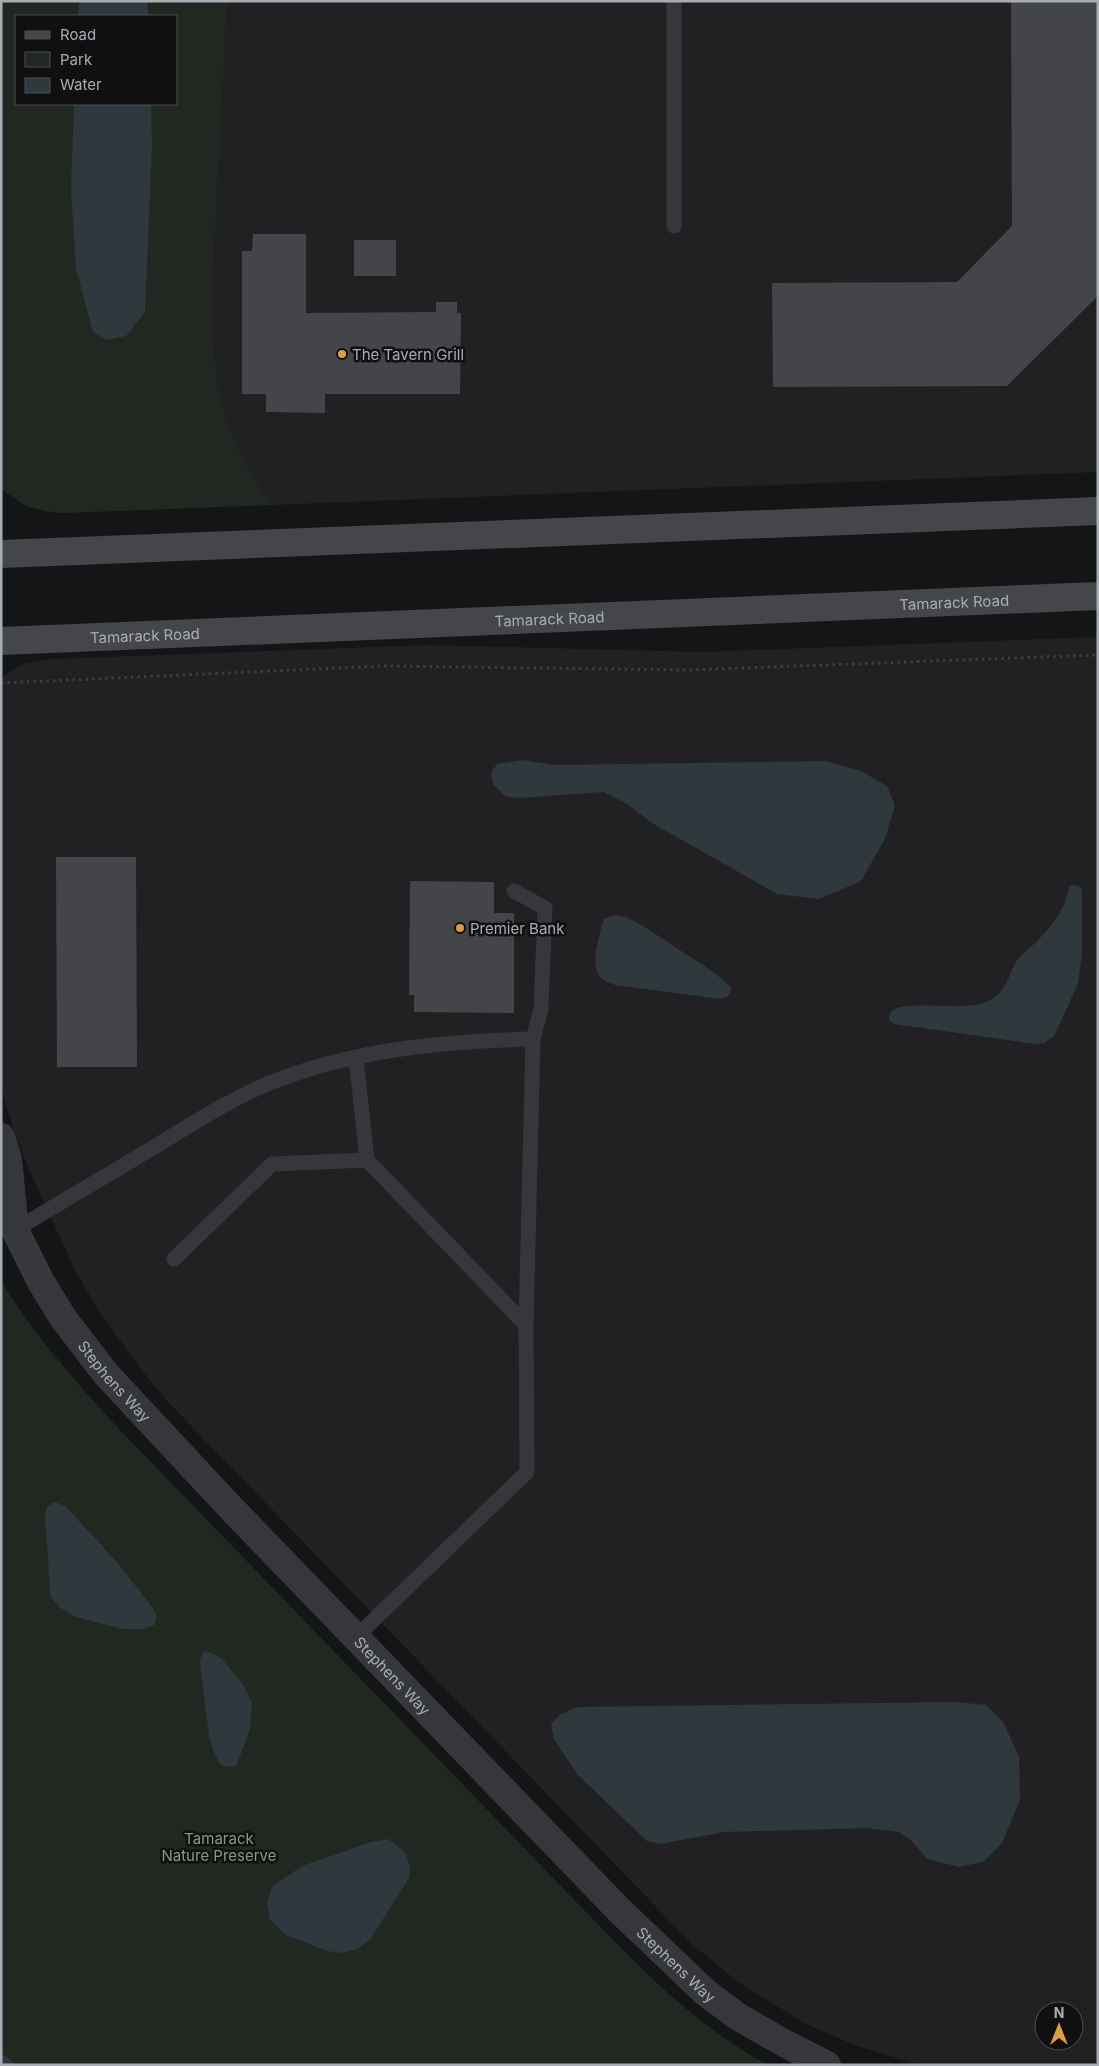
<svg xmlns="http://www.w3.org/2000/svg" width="1099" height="2066" font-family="Inter,sans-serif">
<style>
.built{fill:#212123;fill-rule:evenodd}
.green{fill:#212821;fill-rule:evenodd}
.water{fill:#2f383d}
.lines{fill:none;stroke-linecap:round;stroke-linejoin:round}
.stream{stroke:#2f383d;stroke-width:10}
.building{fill:#444549}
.path{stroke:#3c3e41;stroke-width:3;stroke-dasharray:2.5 4;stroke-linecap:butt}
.lane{stroke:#36373a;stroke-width:15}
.street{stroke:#36373a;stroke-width:28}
.secondary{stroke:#44464a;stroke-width:28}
.poi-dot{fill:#dc9e46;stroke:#101011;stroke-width:2}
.labels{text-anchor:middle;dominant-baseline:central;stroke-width:5;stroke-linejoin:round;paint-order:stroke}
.poi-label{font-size:15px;fill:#a8adb5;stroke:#101011;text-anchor:start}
.street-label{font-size:15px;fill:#a8adb5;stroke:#101011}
.park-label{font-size:15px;fill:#829d81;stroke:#101011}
</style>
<rect width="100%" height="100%" fill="#141516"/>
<g class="built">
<path d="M 1,1 L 1098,1 L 1098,472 L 69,513 L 47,512 L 26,506 L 1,489 ZM 16,16 L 176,16 L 176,104 L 16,104 Z"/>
<path d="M 1098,637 L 1098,2065 L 920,2065 L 857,2046 L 806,2024 L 738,1982 L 692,1944 L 166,1400 L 144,1373 L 100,1313 L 76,1272 L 34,1181 L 15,1134 L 1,1087 L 1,680 L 9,672 L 25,663 L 52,659 L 427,645 L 701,652 ZM 1044,2011 L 1074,2011 L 1074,2041 L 1044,2041 Z"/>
</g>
<g class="green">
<path d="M 1,1 L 227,1 C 223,77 219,153 215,229 C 213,290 207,362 227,421 C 236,451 255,478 270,505 L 57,513 L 26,506 L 1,489 ZM 16,16 L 176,16 L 176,104 L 16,104 Z"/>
<path d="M 1,1281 C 35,1336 77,1383 120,1430 L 622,1949 C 667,1994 712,2035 768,2065 L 1,2065 Z"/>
</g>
<g class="water">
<path d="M 79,1 L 147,1 L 149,16 L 78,16 Z"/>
<path d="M 74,104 L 151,104 L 152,145 L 145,312 L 126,336 L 106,340 L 93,332 L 76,269 L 71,191 Z"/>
<path d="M 522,760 L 554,765 L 827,761 L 861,771 L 887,786 L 895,805 L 885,839 L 861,881 L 819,899 L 777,894 L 652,823 L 627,804 L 604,792 L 519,798 L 505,796 L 493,784 L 491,773 L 497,764 Z"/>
<path d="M 1075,885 L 1081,887 L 1082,893 L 1082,953 L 1078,984 L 1054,1036 L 1044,1043 L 1035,1044 L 894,1024 L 889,1020 C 889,1016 890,1012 893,1010 C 907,1000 962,1011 984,1003 C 1006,995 1006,980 1016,962 C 1020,955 1029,949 1034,944 C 1051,928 1066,909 1069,886 Z"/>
<path d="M 614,915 L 626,917 L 640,924 L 712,971 L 731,987 C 731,995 728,997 720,999 L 615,985 C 611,983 605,981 601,978 C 589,966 600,933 604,919 Z"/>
<path d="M 53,1503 L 58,1503 L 66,1507 L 116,1561 L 152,1607 L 157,1616 L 154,1625 L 144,1629 L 123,1629 L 76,1617 L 59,1607 L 51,1597 L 50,1590 L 45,1516 L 47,1507 Z"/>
<path d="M 204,1652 L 213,1653 L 223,1660 L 244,1686 L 252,1703 L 250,1729 L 237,1764 L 232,1767 L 224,1766 L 220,1764 L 214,1753 L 209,1735 L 200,1664 L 200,1659 Z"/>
<path d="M 956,1702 L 986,1705 L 1003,1722 L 1019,1756 L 1020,1800 L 1002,1843 L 983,1862 L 959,1867 L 927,1859 L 912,1841 L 899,1832 L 866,1828 L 724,1832 L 660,1844 L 647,1841 L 578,1775 L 554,1739 L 551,1724 L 561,1714 L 577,1707 Z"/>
<path d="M 388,1839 L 404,1851 L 410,1866 L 409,1878 L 371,1938 L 358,1949 L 341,1953 L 327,1951 L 286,1935 L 270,1920 L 267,1904 L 272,1887 L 302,1866 L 371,1842 Z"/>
</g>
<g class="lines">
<path class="stream" d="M 1,2059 L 9,2065"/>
</g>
<g class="building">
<path d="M 1011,1 L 1098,1 L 1098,296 L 1007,386 L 773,387 L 772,283 L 957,282 L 1012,226 Z"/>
<path d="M 253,234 L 306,234 L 306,313 L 436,312 L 436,302 L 457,302 L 457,313 L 461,313 L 460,394 L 325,394 L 325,413 L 266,412 L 266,394 L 242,394 L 242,251 L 252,251 Z"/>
<rect x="354" y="240" width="42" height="36"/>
<path d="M 56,857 L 136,857 L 137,1067 L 57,1067 Z"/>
<path d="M 410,881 L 494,882 L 494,913 L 514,913 L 514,1013 L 414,1012 L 414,995 L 409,995 Z"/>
</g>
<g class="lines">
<path class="path" d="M 1,683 L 384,666 L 687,670 L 1098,655"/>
<g class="lane">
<path d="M 674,1 L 674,226"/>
<path d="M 367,1160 L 526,1325"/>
<path d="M 15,1230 C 61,1202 108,1175 154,1147 C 191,1125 227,1101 267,1084 C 351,1050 442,1041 533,1039"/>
<path d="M 174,1259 L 272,1164 L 367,1160 L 356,1057"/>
<path d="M 356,1637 L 527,1472 L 526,1325 L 533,1039 L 541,1009 L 545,908 L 514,891"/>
</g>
<g class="street">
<path d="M 1,1137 L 8,1159 L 15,1230"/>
<path id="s1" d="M 1,1213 L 15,1230 L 41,1282 L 63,1318 L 106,1374 L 229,1506 L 620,1911 L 705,1992 L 737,2016 L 782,2042 L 827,2065"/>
</g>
<g class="secondary">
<path d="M 1,554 L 1098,511"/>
<path id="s2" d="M 1,641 L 1098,596"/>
</g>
</g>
<g class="poi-dot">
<circle cx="342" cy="354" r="5"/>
<circle cx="460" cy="928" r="5"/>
</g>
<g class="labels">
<g class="poi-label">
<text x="352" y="354">The Tavern Grill</text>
<text x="470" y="928">Premier Bank</text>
</g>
<g class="street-label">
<text stroke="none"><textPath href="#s2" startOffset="954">Tamarack Road</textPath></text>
<text stroke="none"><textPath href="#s2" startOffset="549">Tamarack Road</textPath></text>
<text stroke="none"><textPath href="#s2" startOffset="144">Tamarack Road</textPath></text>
<text stroke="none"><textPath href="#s1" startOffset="204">Stephens Way</textPath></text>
<text stroke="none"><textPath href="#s1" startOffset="609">Stephens Way</textPath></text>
<text stroke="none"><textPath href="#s1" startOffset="1014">Stephens Way</textPath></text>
</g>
<g class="park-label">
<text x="219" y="1838">Tamarack<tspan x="219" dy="17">Nature Preserve</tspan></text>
</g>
</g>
<rect width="1099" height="2066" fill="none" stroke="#a8adb5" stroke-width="5"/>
<rect x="15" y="15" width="162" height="90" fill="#101011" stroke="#4d4f53"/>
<rect x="25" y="31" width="25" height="8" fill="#44464a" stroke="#4d4f53"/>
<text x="60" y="40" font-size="15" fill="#a8adb5">Road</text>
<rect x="25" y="52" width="25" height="15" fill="#212821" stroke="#4d4f53"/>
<text x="60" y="65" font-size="15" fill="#a8adb5">Park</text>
<rect x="25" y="78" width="25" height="15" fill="#2f383d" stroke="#4d4f53"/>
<text x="60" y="90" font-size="15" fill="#a8adb5">Water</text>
<g transform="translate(1059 2026)"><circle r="24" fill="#101011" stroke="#4d4f53"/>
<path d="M0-4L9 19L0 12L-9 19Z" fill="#dc9e46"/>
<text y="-8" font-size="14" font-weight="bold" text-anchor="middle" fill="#a8adb5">N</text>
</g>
</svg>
